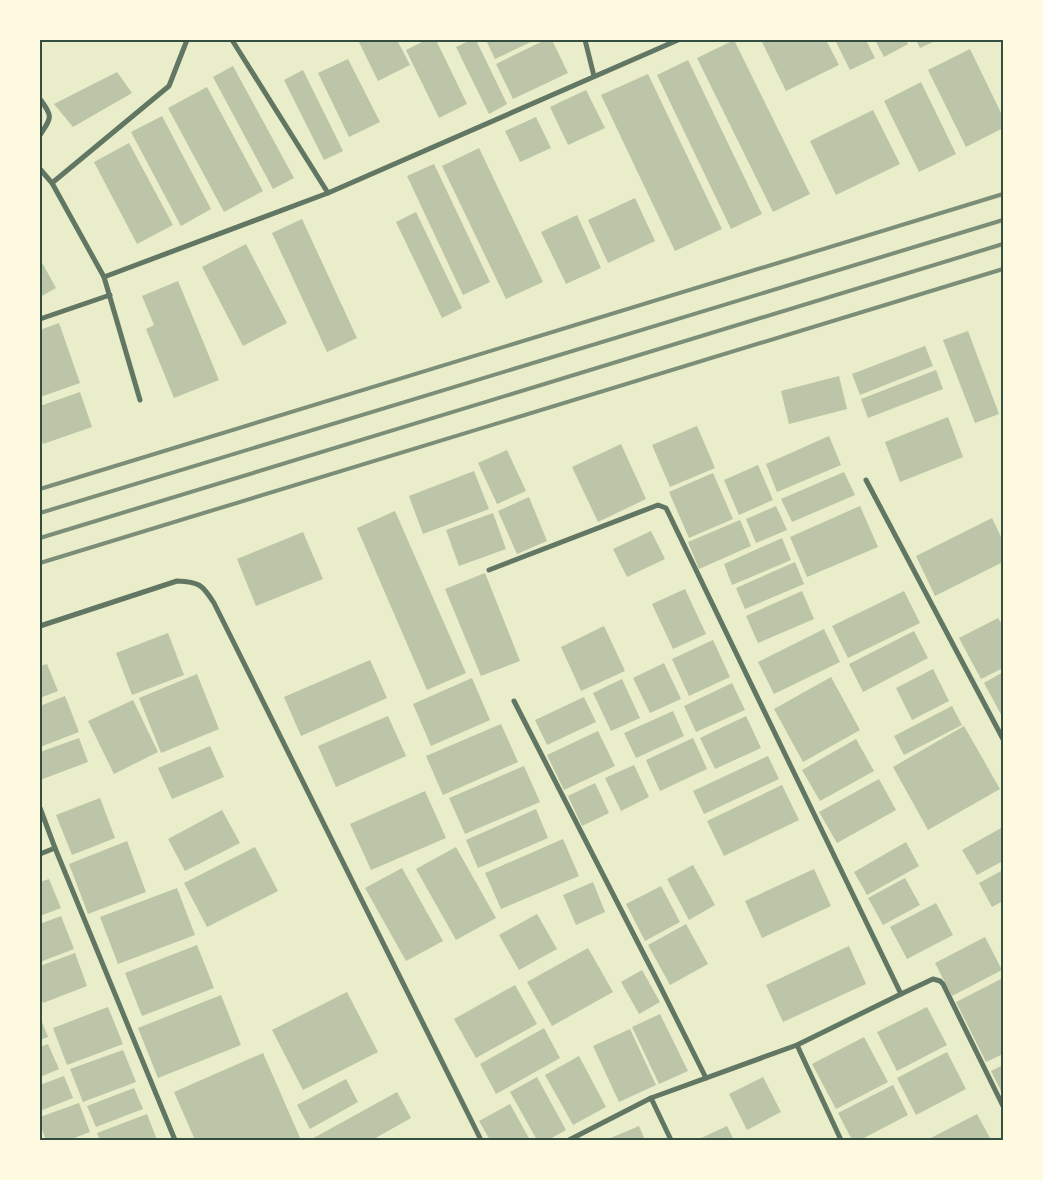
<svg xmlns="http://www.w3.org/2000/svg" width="1043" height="1180" font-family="Inter,sans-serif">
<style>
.building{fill:#bcc5a7}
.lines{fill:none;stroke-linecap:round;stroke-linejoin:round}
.minor{stroke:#617663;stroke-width:5}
.rail{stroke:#7c8e77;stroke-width:4}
.neatline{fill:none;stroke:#344e41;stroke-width:2}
</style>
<rect width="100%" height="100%" fill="#e9edc9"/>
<g class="building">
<path d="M 358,40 L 397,40 L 410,65 L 378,81 Z"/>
<path d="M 426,40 L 436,40 L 467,104 L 439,118 L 406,50 Z"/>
<path d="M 471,40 L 476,40 L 507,104 L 489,114 L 456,47 Z"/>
<path d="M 486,40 L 535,40 L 495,59 Z"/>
<path d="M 545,40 L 552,40 L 568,73 L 513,99 L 496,64 Z"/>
<path d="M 734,40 L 810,194 L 773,212 L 697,58 Z"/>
<path d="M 761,40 L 826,40 L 839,65 L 786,91 Z"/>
<path d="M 835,40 L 866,40 L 875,58 L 850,70 Z"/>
<path d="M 875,40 L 906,40 L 908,44 L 884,57 Z"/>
<path d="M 916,40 L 937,40 L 920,48 Z"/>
<path d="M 970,49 L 1003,117 L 1003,128 L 966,147 L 928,70 Z"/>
<path d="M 348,59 L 380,122 L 349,137 L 318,73 Z"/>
<path d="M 688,60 L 762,214 L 731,229 L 657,75 Z"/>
<path d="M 233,66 L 294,178 L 273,189 L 213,77 Z"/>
<path d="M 303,70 L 343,151 L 324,160 L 284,80 Z"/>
<path d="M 117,72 L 132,93 L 73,127 L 54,104 Z"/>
<path d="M 648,74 L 722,229 L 675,251 L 601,95 Z"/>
<path d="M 921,82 L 956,154 L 919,172 L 884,101 Z"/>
<path d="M 207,87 L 263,191 L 224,212 L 168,108 Z"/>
<path d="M 586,90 L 605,128 L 568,145 L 550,107 Z"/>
<path d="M 873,110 L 900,164 L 836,195 L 810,141 Z"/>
<path d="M 162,116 L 211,209 L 181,226 L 131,132 Z"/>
<path d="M 536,117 L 551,148 L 520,162 L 505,131 Z"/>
<path d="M 129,143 L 173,225 L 137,244 L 94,162 Z"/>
<path d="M 479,148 L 543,282 L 506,299 L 442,166 Z"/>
<path d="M 434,164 L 490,282 L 463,295 L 407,176 Z"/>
<path d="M 635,198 L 655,241 L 608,263 L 588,220 Z"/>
<path d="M 416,212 L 462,308 L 442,318 L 396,222 Z"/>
<path d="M 577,215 L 601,268 L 566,284 L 541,232 Z"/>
<path d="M 302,219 L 357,338 L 327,352 L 272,233 Z"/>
<path d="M 246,244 L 287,323 L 243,346 L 202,267 Z"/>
<path d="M 40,259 L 56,288 L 40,297 Z"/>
<path d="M 178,281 L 219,380 L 174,398 L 146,329 L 154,325 L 142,296 Z"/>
<path d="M 59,323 L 80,383 L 40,397 L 40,330 Z"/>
<path d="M 968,331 L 999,414 L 975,423 L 943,340 Z"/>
<path d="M 925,346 L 933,366 L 860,395 L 852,374 Z"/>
<path d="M 936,370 L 943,389 L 868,418 L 861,399 Z"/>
<path d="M 839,376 L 847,409 L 789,424 L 781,391 Z"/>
<path d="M 80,392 L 92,427 L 43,444 L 40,434 L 40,406 Z"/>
<path d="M 948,417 L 963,457 L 900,482 L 885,442 Z"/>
<path d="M 697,426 L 715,468 L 670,487 L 652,445 Z"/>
<path d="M 829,436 L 841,465 L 777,492 L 766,464 Z"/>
<path d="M 621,444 L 646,499 L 598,522 L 572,467 Z"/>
<path d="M 507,450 L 526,491 L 497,504 L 478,463 Z"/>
<path d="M 758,465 L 773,500 L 739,515 L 724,480 Z"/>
<path d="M 474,471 L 489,509 L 423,534 L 409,496 Z"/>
<path d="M 844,472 L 855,495 L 792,522 L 781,499 Z"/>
<path d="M 713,473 L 733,519 L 689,538 L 669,492 Z"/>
<path d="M 529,497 L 547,541 L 517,554 L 498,511 Z"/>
<path d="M 776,506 L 787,530 L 756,543 L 746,519 Z"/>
<path d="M 860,506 L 878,547 L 807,577 L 790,537 Z"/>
<path d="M 395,511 L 466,673 L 427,690 L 357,528 Z"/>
<path d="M 493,513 L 506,549 L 459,566 L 446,530 Z"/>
<path d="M 992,518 L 1003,541 L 1003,562 L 935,596 L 916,556 Z"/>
<path d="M 740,520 L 751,546 L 699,569 L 688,542 Z"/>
<path d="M 651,531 L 665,559 L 627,577 L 613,549 Z"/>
<path d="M 303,532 L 323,579 L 256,606 L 237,559 Z"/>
<path d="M 782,538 L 791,560 L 732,585 L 724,564 Z"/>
<path d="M 795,562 L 804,584 L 745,609 L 736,588 Z"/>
<path d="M 485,573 L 520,661 L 481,676 L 445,589 Z"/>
<path d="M 685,589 L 706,634 L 673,649 L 652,604 Z"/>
<path d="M 802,591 L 814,619 L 758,643 L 746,616 Z"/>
<path d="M 904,591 L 920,623 L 848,658 L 832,626 Z"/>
<path d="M 998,618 L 1003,626 L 1003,668 L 981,679 L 959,638 Z"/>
<path d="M 604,626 L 625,671 L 581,691 L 561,647 Z"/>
<path d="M 824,629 L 840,662 L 774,694 L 758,662 Z"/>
<path d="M 914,631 L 928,658 L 863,692 L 849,664 Z"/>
<path d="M 168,633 L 184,675 L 132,695 L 116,653 Z"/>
<path d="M 713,640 L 730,677 L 689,696 L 672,659 Z"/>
<path d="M 370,660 L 387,698 L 301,736 L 284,697 Z"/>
<path d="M 664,663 L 681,699 L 650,713 L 633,678 Z"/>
<path d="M 47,664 L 58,691 L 40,698 L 40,666 Z"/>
<path d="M 933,669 L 949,701 L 912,720 L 896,688 Z"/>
<path d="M 1003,672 L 1003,718 L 984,683 Z"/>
<path d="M 197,674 L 219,729 L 161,753 L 139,698 Z"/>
<path d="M 831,677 L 860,730 L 803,762 L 774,709 Z"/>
<path d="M 472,678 L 490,720 L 431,746 L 413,704 Z"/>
<path d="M 622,679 L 640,718 L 611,731 L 593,693 Z"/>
<path d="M 732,683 L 745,710 L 696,732 L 684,706 Z"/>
<path d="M 65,696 L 79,732 L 40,747 L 40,706 Z"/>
<path d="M 584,697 L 596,722 L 547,745 L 535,720 Z"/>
<path d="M 133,700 L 158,752 L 114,774 L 88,721 Z"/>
<path d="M 952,706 L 962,725 L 904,755 L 894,736 Z"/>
<path d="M 673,711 L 684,736 L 636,758 L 624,733 Z"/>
<path d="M 388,716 L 406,756 L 336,787 L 318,746 Z"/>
<path d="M 746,716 L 761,748 L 715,769 L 700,738 Z"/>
<path d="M 501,724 L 518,762 L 443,795 L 426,756 Z"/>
<path d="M 964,726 L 1000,789 L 928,830 L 893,767 Z"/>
<path d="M 598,731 L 615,766 L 564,790 L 547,755 Z"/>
<path d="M 79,738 L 88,762 L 40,780 L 40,752 Z"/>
<path d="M 693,738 L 707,769 L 660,791 L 646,760 Z"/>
<path d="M 856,739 L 874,771 L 820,801 L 802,770 Z"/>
<path d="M 210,746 L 224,777 L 172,799 L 158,768 Z"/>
<path d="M 768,756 L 779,779 L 704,814 L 693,791 Z"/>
<path d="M 634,765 L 649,797 L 621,811 L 605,778 Z"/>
<path d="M 524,766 L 540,802 L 465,834 L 449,798 Z"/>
<path d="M 879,779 L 896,810 L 837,843 L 819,812 Z"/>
<path d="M 595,783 L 609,813 L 582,826 L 568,796 Z"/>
<path d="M 782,785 L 799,820 L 724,856 L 707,821 Z"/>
<path d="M 425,791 L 446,838 L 371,870 L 350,824 Z"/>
<path d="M 100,798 L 115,838 L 72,855 L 56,815 Z"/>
<path d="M 536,809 L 548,838 L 478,868 L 466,840 Z"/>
<path d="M 222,810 L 240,843 L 185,871 L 168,839 Z"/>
<path d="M 1003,827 L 1003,861 L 977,875 L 962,850 Z"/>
<path d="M 563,839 L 579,876 L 501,909 L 485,873 Z"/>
<path d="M 127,841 L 146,892 L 88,914 L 69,864 Z"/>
<path d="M 906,842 L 919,866 L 867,895 L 854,872 Z"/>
<path d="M 255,847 L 278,891 L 207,927 L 184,883 Z"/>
<path d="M 456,847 L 496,918 L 456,940 L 416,869 Z"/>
<path d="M 693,865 L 715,905 L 689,920 L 667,879 Z"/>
<path d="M 402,868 L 443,941 L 406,961 L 365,888 Z"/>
<path d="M 814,869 L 831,906 L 762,938 L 745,901 Z"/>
<path d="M 1003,870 L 1003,901 L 992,907 L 979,883 Z"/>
<path d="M 905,878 L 920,905 L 883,925 L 868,898 Z"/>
<path d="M 49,879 L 61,908 L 40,916 L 40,882 Z"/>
<path d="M 593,882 L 605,912 L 576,925 L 563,895 Z"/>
<path d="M 661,886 L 680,922 L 645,941 L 626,904 Z"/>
<path d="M 177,888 L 195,935 L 118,964 L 100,917 Z"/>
<path d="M 936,903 L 953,935 L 907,959 L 890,927 Z"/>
<path d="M 537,914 L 557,949 L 519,970 L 499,935 Z"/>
<path d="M 61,916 L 74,949 L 40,962 L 40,924 Z"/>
<path d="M 686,924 L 708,964 L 670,985 L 648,945 Z"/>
<path d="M 985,937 L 1002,970 L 952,996 L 935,963 Z"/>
<path d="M 197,945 L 214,988 L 142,1016 L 125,973 Z"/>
<path d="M 849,946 L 866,984 L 783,1022 L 766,985 Z"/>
<path d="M 588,948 L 613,992 L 552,1026 L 527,982 Z"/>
<path d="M 75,953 L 87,986 L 43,1003 L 40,995 L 40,966 Z"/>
<path d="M 642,970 L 660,1002 L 639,1014 L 621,982 Z"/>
<path d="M 1003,978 L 1003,1054 L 986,1062 L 956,1002 Z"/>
<path d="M 515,985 L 537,1024 L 476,1058 L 454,1019 Z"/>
<path d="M 347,992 L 378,1052 L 303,1090 L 272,1030 Z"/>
<path d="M 221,995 L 241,1045 L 158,1078 L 138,1028 Z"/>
<path d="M 108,1007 L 123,1044 L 67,1065 L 53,1028 Z"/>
<path d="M 927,1007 L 947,1045 L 897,1071 L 877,1032 Z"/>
<path d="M 660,1014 L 688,1071 L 659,1084 L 632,1027 Z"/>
<path d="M 40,1017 L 48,1037 L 40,1040 Z"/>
<path d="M 544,1028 L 560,1058 L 496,1094 L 480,1064 Z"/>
<path d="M 630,1029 L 656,1085 L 619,1102 L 593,1046 Z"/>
<path d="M 864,1037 L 888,1082 L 836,1109 L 812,1064 Z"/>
<path d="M 48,1044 L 59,1069 L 40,1077 L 40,1047 Z"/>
<path d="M 123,1050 L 136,1082 L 83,1102 L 70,1069 Z"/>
<path d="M 947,1052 L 966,1089 L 916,1115 L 897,1078 Z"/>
<path d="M 263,1053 L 301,1140 L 195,1140 L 174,1092 Z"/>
<path d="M 579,1056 L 606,1107 L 573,1125 L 545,1075 Z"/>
<path d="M 1003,1065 L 1003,1095 L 991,1071 Z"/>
<path d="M 64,1076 L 73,1098 L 40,1111 L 40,1085 Z"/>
<path d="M 537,1077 L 566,1130 L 548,1140 L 537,1140 L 510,1092 Z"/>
<path d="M 763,1077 L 781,1112 L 747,1130 L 729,1094 Z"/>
<path d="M 346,1079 L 358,1102 L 310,1129 L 297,1105 Z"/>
<path d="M 893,1085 L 908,1115 L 860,1140 L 852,1140 L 838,1113 Z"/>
<path d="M 134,1088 L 143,1109 L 96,1127 L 87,1106 Z"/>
<path d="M 397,1092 L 411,1118 L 372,1140 L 310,1140 Z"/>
<path d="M 79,1103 L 90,1132 L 69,1140 L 46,1140 L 40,1124 L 40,1117 Z"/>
<path d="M 510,1104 L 530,1140 L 490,1140 L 479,1121 Z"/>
<path d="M 147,1114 L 157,1140 L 100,1140 L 97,1133 Z"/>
<path d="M 977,1114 L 991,1140 L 927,1140 Z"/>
<path d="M 639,1126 L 645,1140 L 606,1140 Z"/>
<path d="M 727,1126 L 734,1140 L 697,1140 Z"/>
</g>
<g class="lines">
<g class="minor">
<path d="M 232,40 L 328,193"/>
<path d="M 585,40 L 594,76"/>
<path d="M 40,99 C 53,117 52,117 40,135"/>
<path d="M 40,169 L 52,183"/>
<path d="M 104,277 L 328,193 L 678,40"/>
<path d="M 40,319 L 110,295"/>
<path d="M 140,400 L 104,277 L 52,183 L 169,86 L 187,40"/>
<path d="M 866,480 L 1003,739"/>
<path d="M 489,570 L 658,505 L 666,508 L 901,994 L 933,979 L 940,981 L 943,984 L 1003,1106"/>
<path d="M 40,626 L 177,581 C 199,582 202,584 214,603 L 481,1140"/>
<path d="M 514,701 L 656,978 L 706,1078"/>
<path d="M 40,808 L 55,848 L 175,1140"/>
<path d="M 40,854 L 55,848"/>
<path d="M 797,1045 L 841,1140"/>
<path d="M 651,1098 L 671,1140"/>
<path d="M 569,1140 L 651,1098 L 797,1045 L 901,994"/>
</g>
<g class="rail">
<path d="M 40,489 L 1003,194"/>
<path d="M 40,513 L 1003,220"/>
<path d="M 40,538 L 1003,244"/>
<path d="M 40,563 L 1003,269"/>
</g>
</g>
<rect width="1043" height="1180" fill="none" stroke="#fefae0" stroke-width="82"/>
<rect x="41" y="41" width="961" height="1098" class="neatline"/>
</svg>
